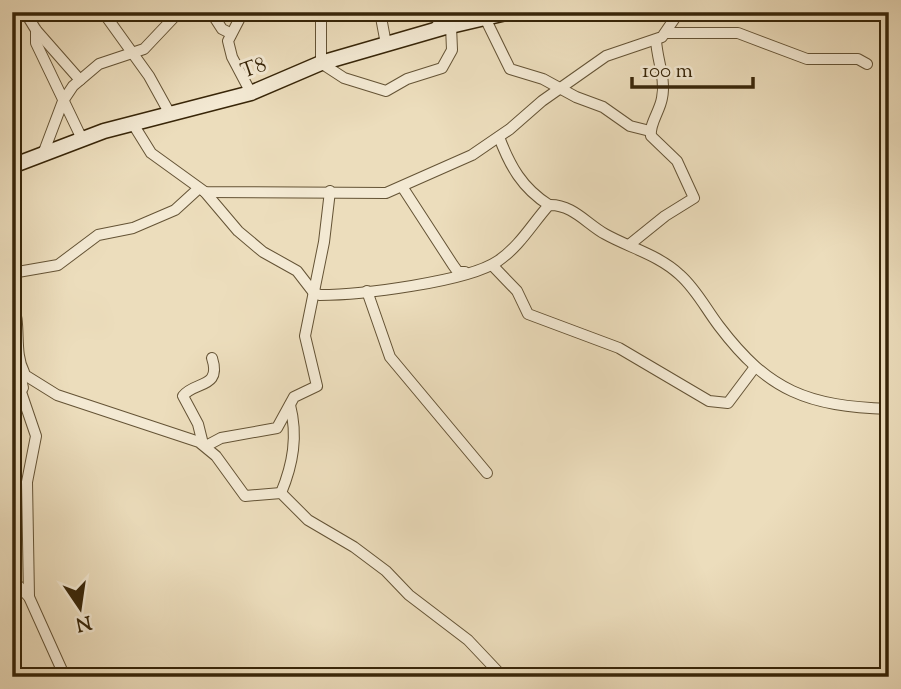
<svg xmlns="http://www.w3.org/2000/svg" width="901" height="689" font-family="'Sorts Mill Goudy',serif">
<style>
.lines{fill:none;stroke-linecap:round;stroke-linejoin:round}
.street-casing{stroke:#645335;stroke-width:12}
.secondary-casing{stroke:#372508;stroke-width:17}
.street{stroke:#f3e9d3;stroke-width:10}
.secondary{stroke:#f3e9d3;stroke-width:14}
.labels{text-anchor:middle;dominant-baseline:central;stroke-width:6;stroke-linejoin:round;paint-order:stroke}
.street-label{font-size:21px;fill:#372508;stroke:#f3e9d3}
</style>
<rect width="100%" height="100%" fill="#ecddbc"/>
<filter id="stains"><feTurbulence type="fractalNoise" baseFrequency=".00286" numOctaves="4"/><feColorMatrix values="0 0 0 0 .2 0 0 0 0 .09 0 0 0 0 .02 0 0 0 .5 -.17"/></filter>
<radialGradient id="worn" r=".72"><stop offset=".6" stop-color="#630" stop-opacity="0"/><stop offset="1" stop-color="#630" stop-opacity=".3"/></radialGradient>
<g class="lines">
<g class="street-casing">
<g id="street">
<path d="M 25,12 L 36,30 L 80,80"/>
<path d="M 103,12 L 149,76 L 170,114"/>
<path d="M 211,12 L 222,29 L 230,33"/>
<path d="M 243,12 L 228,41 L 232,57 L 251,93"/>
<path d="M 321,12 L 321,63 L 344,78 L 386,91 L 407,79 L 442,68 L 452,50 L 451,26"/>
<path d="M 380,12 L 386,44"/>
<path d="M 485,18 L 510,69 L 543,79 L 576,97 L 603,107 L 630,126 L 650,131"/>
<path d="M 36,30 L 36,43 L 82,139"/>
<path d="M 434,30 L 447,12"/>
<path d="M 667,33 L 738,33 L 807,59 L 858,59 L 867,64"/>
<path d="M 133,124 L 151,153 L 205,192 L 386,193 L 472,155 L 510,129 L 542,101 L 606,56 L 662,37 L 679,12"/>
<path d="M 499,137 C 510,166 522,188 549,205"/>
<path d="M 43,154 L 63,101 L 73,86 L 99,64 L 144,49 L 179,12"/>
<path d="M 403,188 L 453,265 L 458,272 L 465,272"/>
<path d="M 205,192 L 238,231 L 263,252 L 297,271 L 314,293 L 320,295 C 359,295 467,282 498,261 C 520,246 532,224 549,205 C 572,204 587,224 605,234 C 630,248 659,255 680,275 C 696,289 706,309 719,326 C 769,392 808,406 889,409"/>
<path d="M 629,245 L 665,216 L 694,198 L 677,161 L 651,136 C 649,124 660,111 662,98 C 666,79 657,60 656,40"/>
<path d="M 492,265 L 517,291 L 528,314 L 619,348 L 709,401 L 728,403 L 755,367"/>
<path d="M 12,273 L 58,265 L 98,235 L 133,228 L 175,210 L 198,189"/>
<path d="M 367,291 L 390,357 L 487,473"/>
<path d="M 12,302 C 22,324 13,351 24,372"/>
<path d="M 12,367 L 57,395 L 199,442 L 216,456 L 245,496 L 281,493 L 308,520 L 354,547 L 386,571 L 409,595 L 468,640 L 503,677"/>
<path d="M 21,392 L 36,436 L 27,482 L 29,597"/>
<path d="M 12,401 L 23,388 L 19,369"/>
<path d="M 203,444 L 198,424 L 183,396 C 194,381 222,389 212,358"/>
<path d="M 206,446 L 221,438 L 277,428 L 294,397 L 317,386 L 305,336 L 324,242 L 330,191"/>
<path d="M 281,493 C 293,464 298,436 290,405"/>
<path d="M 12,579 L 29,597 L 65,677"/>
</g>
</g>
<g class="secondary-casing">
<path id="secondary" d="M 12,166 L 104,131 L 251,93 L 321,63 L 442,28 L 510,12"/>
</g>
<use href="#street" class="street"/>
<use href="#secondary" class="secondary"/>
</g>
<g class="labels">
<g class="street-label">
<text transform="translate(254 69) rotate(-20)">T8</text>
</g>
</g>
<rect width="901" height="689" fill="none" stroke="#ecddbc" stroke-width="42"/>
<rect x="14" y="14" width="873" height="661" fill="none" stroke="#372508" stroke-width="3.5"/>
<rect x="21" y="21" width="859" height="647" fill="none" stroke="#372508" stroke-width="2"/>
<g transform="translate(80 608) rotate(167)" stroke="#f3e9d3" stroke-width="5" paint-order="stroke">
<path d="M0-5L12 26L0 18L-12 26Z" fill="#372508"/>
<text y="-10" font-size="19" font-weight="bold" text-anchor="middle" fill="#372508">N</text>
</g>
<path d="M632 77v10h121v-10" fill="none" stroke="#372508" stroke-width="3.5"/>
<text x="642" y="77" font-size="21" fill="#372508" stroke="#f3e9d3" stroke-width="5" paint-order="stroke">100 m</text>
<rect width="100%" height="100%" filter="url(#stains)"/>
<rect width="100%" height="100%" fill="url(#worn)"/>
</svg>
